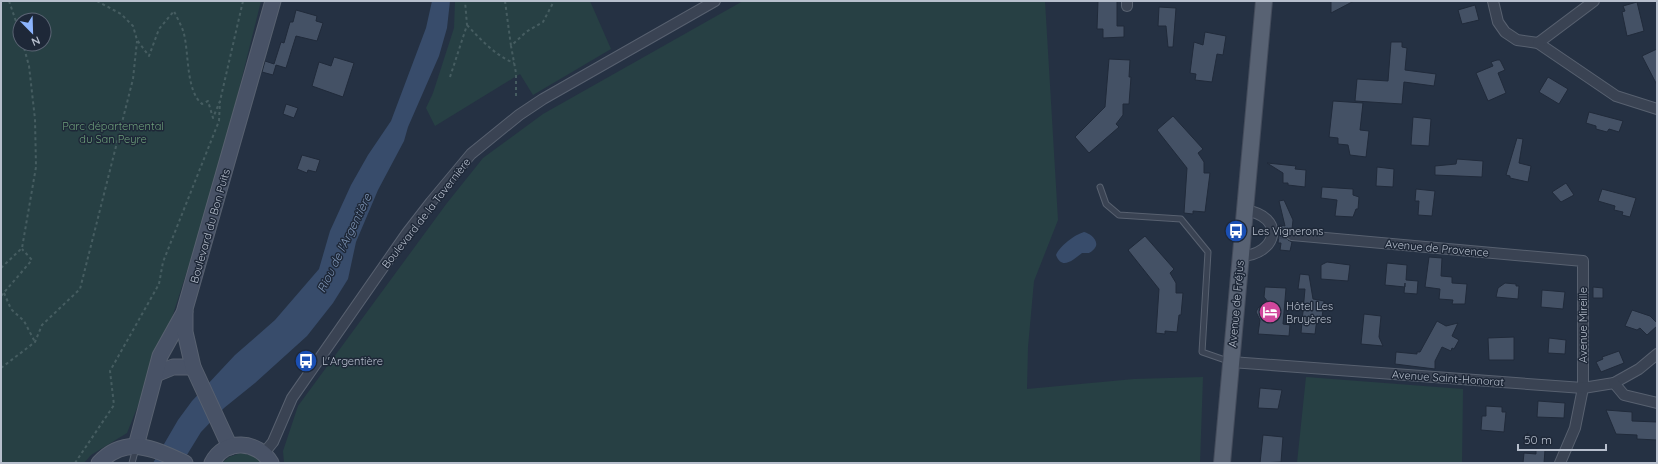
<svg xmlns="http://www.w3.org/2000/svg" width="1658" height="464" font-family="Quicksand,sans-serif">
<style>
.green{fill:#274044;fill-rule:evenodd}
.water{fill:#384c6b}
.building{fill:#445165;stroke:#202a3a}
.lines{fill:none;stroke-linecap:round;stroke-linejoin:round}
.street-tunnel{stroke:#3b4658;stroke-width:10;stroke-dasharray:10 5;stroke-linecap:butt}
.lane-casing{stroke:#586170;stroke-width:7}
.street-casing{stroke:#586170;stroke-width:12}
.secondary-casing{stroke:#586170;stroke-width:17}
.primary-casing{stroke:#444c5c;stroke-width:18}
.path{stroke:#465d61;stroke-width:2;stroke-dasharray:3 3;stroke-linecap:butt}
.lane{stroke:#3a4353;stroke-width:5}
.street{stroke:#3a4353;stroke-width:10}
.secondary{stroke:#485266;stroke-width:15}
.primary{stroke:#586273;stroke-width:16}
.labels{text-anchor:middle;dominant-baseline:central;stroke-width:3;stroke-linejoin:round;paint-order:stroke}
.park-label{font-size:11px;fill:#6d9f7a;stroke:#1e2838}
.street-label{font-size:11px;fill:#b7bfcd;stroke:#1e2838}
.poi-label{font-size:11px;fill:#b7bfcd;stroke:#1e2838;text-anchor:start}
.water-label{font-size:12px;font-style:italic;fill:#7d94b5;stroke:#1e2838}
</style>
<rect width="100%" height="100%" fill="#253143"/>
<g class="green">
<path d="M 1,1 L 261,1 L 217,178 L 166,336 L 127,433 L 91,455 L 84,463 L 1,463 ZM 20,20 L 44,20 L 44,44 L 20,44 Z"/>
<path d="M 455,1 L 590,1 L 611,49 L 533,95 L 520,74 L 435,126 L 426,108 L 433,93 L 454,28 Z"/>
<path d="M 743,1 L 1045,1 L 1058,220 L 1034,281 L 1028,347 L 1027,389 L 1134,379 L 1203,377 L 1200,463 L 284,463 L 283,451 L 298,406 L 447,203 L 483,158 L 543,114 Z"/>
<path d="M 1306,377 L 1463,389 L 1462,463 L 1297,463 Z"/>
<path d="M 241,453 L 254,456 L 261,463 L 222,463 L 229,457 Z"/>
</g>
<g class="water">
<path d="M 432,1 L 450,1 L 447,28 L 439,56 L 408,127 L 404,141 L 378,190 L 356,242 L 348,279 L 333,303 L 307,336 L 255,383 L 224,408 L 201,432 L 182,463 L 153,463 L 178,420 L 192,401 L 235,355 L 275,320 L 319,269 L 330,231 L 351,185 L 368,155 L 391,121 L 426,28 Z"/>
<path d="M 1084,232 C 1089,233 1098,239 1096,246 C 1095,249 1091,252 1089,253 L 1082,253 C 1074,259 1062,271 1056,255 C 1060,246 1074,235 1084,232 Z"/>
</g>
<g class="building">
<path d="M 1098,1 L 1117,1 L 1117,26 L 1124,26 L 1124,37 L 1103,38 L 1103,29 L 1097,29 Z"/>
<path d="M 1331,1 L 1354,1 L 1331,13 Z"/>
<path d="M 1637,2 L 1644,31 L 1627,36 L 1622,12 L 1625,11 L 1623,6 Z"/>
<path d="M 1475,5 L 1479,20 L 1462,24 L 1458,10 Z"/>
<path d="M 1159,7 L 1176,8 L 1173,47 L 1168,47 L 1166,26 L 1158,26 Z"/>
<path d="M 296,10 L 317,16 L 316,21 L 323,23 L 317,41 L 296,36 L 286,68 L 276,65 L 273,75 L 262,72 L 265,61 L 274,64 L 281,42 L 284,43 L 290,22 L 293,22 Z"/>
<path d="M 1205,32 L 1226,36 L 1223,55 L 1217,54 L 1212,82 L 1195,80 L 1196,74 L 1190,73 L 1194,42 L 1203,45 Z"/>
<path d="M 1391,42 L 1402,42 L 1402,47 L 1407,48 L 1405,70 L 1436,74 L 1434,86 L 1404,82 L 1402,104 L 1355,101 L 1357,79 L 1388,81 Z"/>
<path d="M 1657,49 L 1657,85 L 1642,56 Z"/>
<path d="M 334,57 L 354,63 L 343,97 L 312,86 L 319,62 L 331,66 Z"/>
<path d="M 1109,59 L 1130,60 L 1129,77 L 1131,77 L 1129,104 L 1123,104 L 1123,115 L 1116,124 L 1119,127 L 1089,153 L 1075,137 L 1105,107 Z"/>
<path d="M 1497,60 L 1500,60 L 1505,70 L 1498,73 L 1506,93 L 1488,101 L 1476,73 L 1493,66 L 1491,62 Z"/>
<path d="M 1548,77 L 1568,89 L 1559,104 L 1539,92 Z"/>
<path d="M 1333,101 L 1363,103 L 1360,130 L 1369,131 L 1366,157 L 1350,155 L 1348,145 L 1338,144 L 1338,138 L 1329,137 Z"/>
<path d="M 286,104 L 298,108 L 294,118 L 283,114 Z"/>
<path d="M 1589,112 L 1623,121 L 1619,132 L 1609,129 L 1607,132 L 1596,129 L 1596,126 L 1586,123 Z"/>
<path d="M 1173,116 L 1203,149 L 1198,153 L 1204,162 L 1204,173 L 1210,173 L 1205,212 L 1193,211 L 1193,214 L 1184,213 L 1187,168 L 1157,130 Z"/>
<path d="M 1413,117 L 1431,119 L 1429,146 L 1411,145 Z"/>
<path d="M 1517,138 L 1523,139 L 1519,163 L 1531,166 L 1528,182 L 1510,178 L 1510,176 L 1506,175 Z"/>
<path d="M 302,155 L 320,160 L 316,172 L 308,170 L 307,173 L 297,169 Z"/>
<path d="M 1457,159 L 1483,161 L 1482,177 L 1435,175 L 1435,166 L 1456,164 Z"/>
<path d="M 1267,163 L 1296,166 L 1295,169 L 1306,170 L 1305,187 L 1288,185 L 1288,183 L 1283,183 L 1283,173 Z"/>
<path d="M 1377,167 L 1394,169 L 1393,187 L 1376,186 Z"/>
<path d="M 1566,183 L 1574,195 L 1561,202 L 1552,192 Z"/>
<path d="M 1322,187 L 1353,189 L 1353,195 L 1359,197 L 1358,209 L 1356,209 L 1353,217 L 1335,216 L 1337,200 L 1321,198 Z"/>
<path d="M 1416,189 L 1435,191 L 1432,216 L 1418,215 L 1419,201 L 1415,201 Z"/>
<path d="M 1602,189 L 1636,198 L 1630,217 L 1622,215 L 1623,212 L 1614,210 L 1615,206 L 1598,201 Z"/>
<path d="M 1284,200 L 1293,220 L 1292,229 L 1289,229 L 1286,234 L 1288,240 L 1292,242 L 1290,251 L 1280,250 L 1281,243 L 1278,243 L 1280,225 L 1285,226 L 1279,201 Z"/>
<path d="M 1145,236 L 1174,269 L 1170,273 L 1176,283 L 1176,293 L 1183,293 L 1181,315 L 1179,315 L 1177,332 L 1165,331 L 1165,334 L 1156,333 L 1159,289 L 1128,250 Z"/>
<path d="M 1429,257 L 1442,258 L 1441,276 L 1452,277 L 1452,283 L 1467,284 L 1465,304 L 1452,304 L 1453,300 L 1439,299 L 1440,289 L 1425,287 Z"/>
<path d="M 1327,262 L 1350,265 L 1348,281 L 1321,279 L 1321,265 Z"/>
<path d="M 1387,263 L 1407,265 L 1406,280 L 1418,281 L 1417,294 L 1404,293 L 1405,283 L 1405,287 L 1385,285 Z"/>
<path d="M 1300,274 L 1309,275 L 1313,299 L 1324,301 L 1322,318 L 1317,318 L 1315,334 L 1301,333 L 1305,289 L 1298,289 Z"/>
<path d="M 1505,283 L 1516,284 L 1516,286 L 1519,286 L 1518,299 L 1496,297 L 1498,288 Z"/>
<path d="M 1265,287 L 1286,288 L 1283,324 L 1290,325 L 1289,336 L 1258,334 L 1260,320 L 1256,312 L 1258,308 L 1268,302 L 1264,297 Z"/>
<path d="M 1593,287 L 1603,288 L 1603,298 L 1593,298 Z"/>
<path d="M 1542,290 L 1565,292 L 1563,309 L 1541,307 Z"/>
<path d="M 1632,310 L 1650,316 L 1657,323 L 1657,326 L 1647,335 L 1640,328 L 1637,330 L 1625,326 Z"/>
<path d="M 1364,314 L 1381,316 L 1379,337 L 1383,346 L 1361,344 Z"/>
<path d="M 1437,321 L 1446,326 L 1458,323 L 1452,336 L 1459,340 L 1454,349 L 1452,348 L 1451,351 L 1442,347 L 1435,361 L 1435,369 L 1395,364 L 1396,352 L 1417,354 L 1417,352 L 1420,352 Z"/>
<path d="M 1514,337 L 1514,360 L 1489,360 L 1488,338 Z"/>
<path d="M 1549,338 L 1566,340 L 1565,354 L 1548,353 Z"/>
<path d="M 1619,351 L 1624,363 L 1601,372 L 1596,362 L 1603,359 L 1602,357 Z"/>
<path d="M 1260,388 L 1282,390 L 1278,409 L 1258,408 Z"/>
<path d="M 1538,401 L 1565,403 L 1564,418 L 1537,417 Z"/>
<path d="M 1486,406 L 1502,407 L 1502,412 L 1506,412 L 1504,432 L 1481,430 L 1482,416 L 1486,416 Z"/>
<path d="M 1606,410 L 1632,412 L 1632,421 L 1657,422 L 1657,440 L 1637,439 L 1637,435 L 1616,434 Z"/>
<path d="M 1263,435 L 1283,437 L 1281,462 L 1260,463 Z"/>
<path d="M 1536,449 L 1545,450 L 1544,463 L 1523,463 L 1524,453 L 1536,454 Z"/>
</g>
<g class="lines">
<path class="street-tunnel" d="M 1279,234 L 1292,235"/>
<g class="lane-casing">
<g id="lane">
<path d="M 1100,187 L 1106,204 L 1119,215 L 1181,219 L 1208,252 L 1202,352 L 1228,361"/>
<path d="M 132,463 L 136,448"/>
</g>
</g>
<g class="street-casing">
<g id="street">
<path d="M 1493,1 L 1498,22 L 1505,32 L 1517,40 L 1538,43 L 1616,96 L 1657,109"/>
<path d="M 1127,6 L 1127,1"/>
<path d="M 1538,43 L 1594,1"/>
<path d="M 1292,235 L 1583,261 L 1583,388 L 1575,428 L 1560,463"/>
<path d="M 1241,256 C 1277,255 1287,216 1244,210"/>
<path d="M 1231,362 L 1583,388 L 1614,383 L 1639,369 L 1657,354"/>
<path d="M 1614,383 L 1624,395 L 1657,403"/>
<path d="M 264,453 L 273,442 L 292,398 L 407,233 L 431,202 L 471,154 L 519,115 L 543,99 L 715,1"/>
</g>
</g>
<g class="secondary-casing">
<g id="secondary">
<path d="M 156,374 L 173,367 L 193,367"/>
<path d="M 136,446 L 160,356 L 185,311"/>
<path d="M 230,447 L 193,367 L 185,332 L 185,309 L 273,1"/>
<path d="M 99,463 C 126,434 155,449 185,463"/>
<path d="M 212,463 C 224,438 258,440 271,463"/>
</g>
</g>
<g class="primary-casing">
<path id="primary" d="M 1222,463 L 1264,1"/>
</g>
<g class="path">
<path d="M 9,1 L 20,33"/>
<path d="M 97,1 L 121,14 L 133,26 L 137,40 L 149,56 L 159,29 L 174,11 C 177,18 182,26 184,34 C 189,54 186,91 202,104 L 208,101 L 213,118 L 220,101 L 243,1"/>
<path d="M 505,1 L 511,46"/>
<path d="M 467,25 C 481,40 495,55 514,63"/>
<path d="M 450,77 L 467,25 L 465,1"/>
<path d="M 516,96 L 516,73 L 511,46 L 526,32 L 543,22 L 554,1"/>
<path d="M 1,268 L 22,248 L 36,167 L 35,119 L 29,66 L 23,44"/>
<path d="M 4,293 L 11,309 L 24,321 L 35,342"/>
<path d="M 1,296 L 32,260 L 22,249"/>
<path d="M 1,368 L 35,342 L 42,325 L 80,289 L 133,79 L 137,41"/>
<path d="M 75,463 L 114,405 L 110,371 L 159,284 L 163,262 L 219,121 L 220,101"/>
</g>
<use href="#lane" class="lane"/>
<use href="#street" class="street"/>
<use href="#secondary" class="secondary"/>
<use href="#primary" class="primary"/>
</g>
<defs>
<g id="bus-disc" transform="scale(1.15)"><circle r="9.5" fill="#1a4fb4" stroke="#1e2838"/><path d="M-5-6H5V4H4V6H2V4H-2V6H-4V4H-5ZM-3.5-4V0h7V-4ZM-3.5 1.2v1.5H-2V1.2ZM2 1.2v1.5H3.5V1.2Z" fill="#fff"/></g>
<g id="hotel-disc" transform="scale(1.15)"><circle r="9.5" fill="#d1479c" stroke="#1e2838"/><path d="M-6-4.5h1.5V1H6V5H4.5V3h-9V5H-6ZM-4 0a1.8 1.8 0 1 1 3.6 0ZM.5 0V-2.5h3Q6-2.5 6 0Z" fill="#fff"/></g>
</defs>
<g fill-rule="evenodd">
<use href="#bus-disc" x="1236" y="231"/>
<use href="#hotel-disc" x="1270" y="312"/>
<use href="#bus-disc" x="306" y="361"/>
</g>
<g class="labels">
<g class="park-label">
<text x="113" y="126">Parc départemental<tspan x="113" dy="13">du San Peyre</tspan></text>
</g>
<g class="street-label">
<text transform="translate(426 213) rotate(-52)">Boulevard de la Tavernière</text>
<text transform="translate(210 226) rotate(-74)">Boulevard du Bon Puits</text>
<text transform="translate(1437 248) rotate(5)">Avenue de Provence</text>
<text transform="translate(1236 304) rotate(-85)">Avenue de Fréjus</text>
<text transform="translate(1583 325) rotate(-90)">Avenue Mireille</text>
<text transform="translate(1448 378) rotate(4)">Avenue Saint-Honorat</text>
</g>
<g class="poi-label">
<text x="1252" y="231">Les Vignerons</text>
<text x="1286" y="306">Hôtel Les<tspan x="1286" dy="13">Bruyères</tspan></text>
<text x="322" y="361">L'Argentière</text>
</g>
<g class="water-label">
<text transform="translate(344 243) rotate(-64)">Riou de l'Argentière</text>
</g>
</g>
<rect width="1658" height="464" fill="none" stroke="#b7bfcd" stroke-width="4"/>
<g transform="translate(32 32) rotate(157)"><circle r="19" fill="#1e2838" stroke="#5b6474"/>
<path d="M0-3L7 15L0 10L-7 15Z" fill="#8cb4fd"/>
<text y="-6" font-size="11" font-weight="bold" text-anchor="middle" fill="#b7bfcd">N</text>
</g>
<path d="M1518 444v6h88v-6" fill="none" stroke="#b7bfcd" stroke-width="2"/>
<text x="1524" y="444" font-size="12" fill="#b7bfcd" stroke="#1e2838" stroke-width="3" paint-order="stroke">50 m</text>
</svg>
